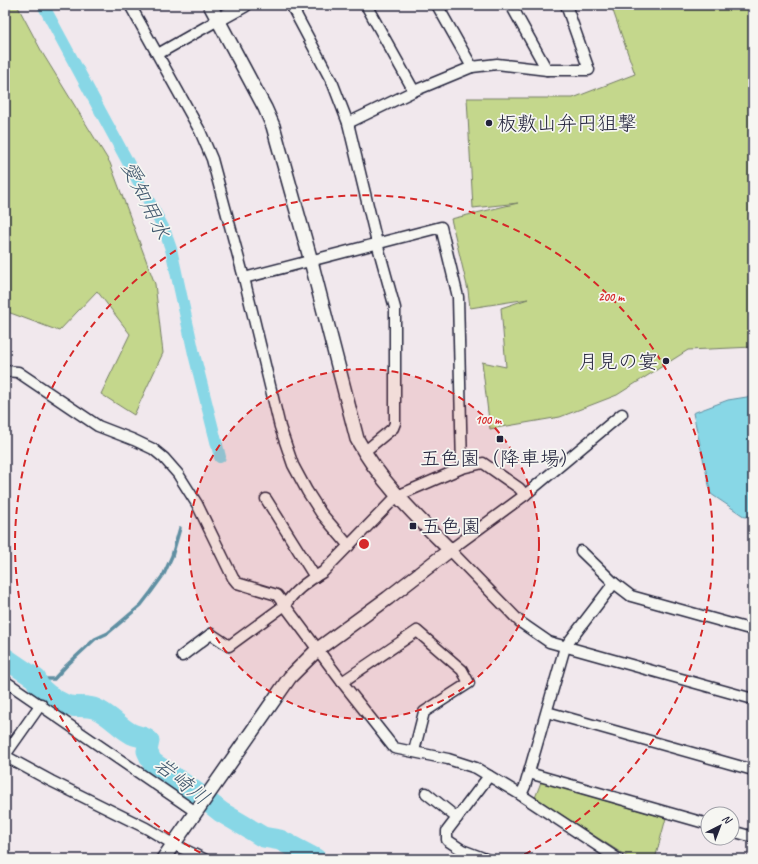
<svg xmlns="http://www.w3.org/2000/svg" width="758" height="864" font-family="Caveat,'Klee One',sans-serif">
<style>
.green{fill:#c4d78c;stroke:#737c64}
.water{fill:#88d7e6;stroke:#5f8fa2}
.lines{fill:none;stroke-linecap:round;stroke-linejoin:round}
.stream{stroke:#5f8fa2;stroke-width:3.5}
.canal{stroke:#88d7e6;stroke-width:12}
.river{stroke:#88d7e6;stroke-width:21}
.minor-casing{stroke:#22223b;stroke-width:13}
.tertiary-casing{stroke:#22223b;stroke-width:16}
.minor{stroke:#f6f6f2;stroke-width:10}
.tertiary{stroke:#f6f6f2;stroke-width:13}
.ring{fill:none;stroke:#d62828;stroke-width:2;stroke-dasharray:7 5}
.poi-dot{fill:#22223b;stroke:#f6f6f2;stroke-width:1.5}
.labels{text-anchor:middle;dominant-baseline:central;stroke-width:3.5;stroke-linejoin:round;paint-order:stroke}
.poi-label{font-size:20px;fill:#22223b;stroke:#f6f6f2;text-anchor:start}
.water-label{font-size:21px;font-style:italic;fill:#41586e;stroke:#f6f6f2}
.centre{fill:#d62828;stroke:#f6f6f2;stroke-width:2}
.ring-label{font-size:12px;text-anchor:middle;font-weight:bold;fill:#d62828;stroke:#f6f6f2;stroke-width:3.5;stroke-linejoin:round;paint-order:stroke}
</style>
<rect width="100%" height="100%" fill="#f1e8ed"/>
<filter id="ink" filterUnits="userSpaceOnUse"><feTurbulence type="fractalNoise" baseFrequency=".025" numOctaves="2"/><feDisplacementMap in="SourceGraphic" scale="8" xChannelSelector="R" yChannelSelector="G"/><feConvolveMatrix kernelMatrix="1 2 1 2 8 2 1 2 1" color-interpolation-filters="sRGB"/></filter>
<g filter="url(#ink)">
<g class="green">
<path d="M 5,5 L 17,5 L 43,54 L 110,163 L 155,284 L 163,353 L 134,415 L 101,394 L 130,334 L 97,291 L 59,331 L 5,311 Z"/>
<path d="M 611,5 L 753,5 L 753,347 L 688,350 L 617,395 L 560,417 L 490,429 L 482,362 L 506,367 L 501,308 L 528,299 L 470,308 L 468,290 L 451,219 L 518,203 L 473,208 L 467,98 L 573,98 L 635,74 Z"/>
<path d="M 541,782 L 666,818 L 655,859 L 631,859 L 535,798 Z"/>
</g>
<path class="water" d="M 753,396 L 753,515 L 745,517 L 711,494 L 693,413 L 728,400 Z"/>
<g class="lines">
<path class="stream" d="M 36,679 L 54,679 L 66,666 L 95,639 L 108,633 L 141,605 L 151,592 L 164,574 L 172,556 L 180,528"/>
<path class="canal" d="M 43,5 L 164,229 L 171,249 L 194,354 L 220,457"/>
<path class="river" d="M 5,658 L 36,679 C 38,690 56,701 66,705 C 75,708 87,705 96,709 C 110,715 120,728 132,734 C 139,737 144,736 149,741 L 147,751 L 152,762 L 197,793 L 221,812 L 263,837 L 280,840 L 316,859"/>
<g class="minor-casing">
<g id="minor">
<path d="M 130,5 L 200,131 L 212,159 L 244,278 L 280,427 L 293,465 L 307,491 L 321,513 L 349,546"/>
<path d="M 291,5 L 333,84 L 348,123 L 377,243 L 395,308 L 395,423 L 393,428 L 364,452"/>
<path d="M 366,5 L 414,91"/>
<path d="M 437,5 L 472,67"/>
<path d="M 511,5 L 547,70"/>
<path d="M 158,54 L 218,20"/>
<path d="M 348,123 L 414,91 L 472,67 L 497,64 L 547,70 L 589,70 L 566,5"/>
<path d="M 244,278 L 441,227 L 458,297 L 462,468"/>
<path d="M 5,371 L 18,372 L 98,426 L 134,440 L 153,449 L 164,458 L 178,474 L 197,504 L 233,578 L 237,583 L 277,595 L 342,682 L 394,748 L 448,759 L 476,768 L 521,795 L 618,859"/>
<path d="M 622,414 L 525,495 L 450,550 L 520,622 L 549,642 L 753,699"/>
<path d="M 266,499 L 315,577"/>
<path d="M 581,551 L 614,583 L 631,596 L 753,630"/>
<path d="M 182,656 L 211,634 L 229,646 L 285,605 C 294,591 309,580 323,572 L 397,496 L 462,468 L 483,463 L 519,488 L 525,495"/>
<path d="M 5,681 L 196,812"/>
<path d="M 342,682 L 417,631 L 462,670 L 469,683 L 424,712 L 414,751"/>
<path d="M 547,712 L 753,770"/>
<path d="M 5,755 L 41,704"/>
<path d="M 5,756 L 51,781 L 146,828 L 173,844 L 204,859"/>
<path d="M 529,773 L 708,824"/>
<path d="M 426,793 L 457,818"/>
<path d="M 521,795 L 525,786 L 565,647 L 614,583"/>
<path d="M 732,831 L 753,837"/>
<path d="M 486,859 L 462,850 L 447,840 L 447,831 L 489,776"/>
</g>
</g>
<g class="tertiary-casing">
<g id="tertiary">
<path d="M 218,20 L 245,5"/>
<path d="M 163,859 L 290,677 L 318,649 L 388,598 L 450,550 C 416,516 380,482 357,439 L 311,261 L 273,126 L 265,108 L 210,5"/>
</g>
</g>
<use href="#minor" class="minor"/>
<use href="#tertiary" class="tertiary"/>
</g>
</g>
<circle cx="364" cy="544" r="175" fill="#d62828" fill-opacity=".12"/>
<g class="ring">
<circle cx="364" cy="544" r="175"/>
<path d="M211 858A349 349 0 1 1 517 858"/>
</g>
<g class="poi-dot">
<circle cx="489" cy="123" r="4"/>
<circle cx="666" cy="361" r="4"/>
<rect x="496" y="435" width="8" height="8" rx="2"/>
<rect x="409" y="522" width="8" height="8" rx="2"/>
</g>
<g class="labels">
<g class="poi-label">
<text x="497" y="123">板敷山弁円狙撃</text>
<text x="658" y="361" text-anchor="end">月見の宴</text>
<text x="500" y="458" text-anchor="middle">五色園（降車場）</text>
<text x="421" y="526">五色園</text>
</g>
<g class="water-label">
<text transform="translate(146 200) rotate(64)">愛知用水</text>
<text transform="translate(182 781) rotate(38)">岩崎川</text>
</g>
</g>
<circle cx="364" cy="544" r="6" class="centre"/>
<g class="ring-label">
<text x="611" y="301">200 m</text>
<text x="488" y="424">100 m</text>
</g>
<rect width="758" height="864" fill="none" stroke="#f6f6f2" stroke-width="20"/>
<rect x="10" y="10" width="738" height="844" fill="none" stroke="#22223b" stroke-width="1.5" filter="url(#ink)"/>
<g transform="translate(720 826) rotate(42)"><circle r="19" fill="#f6f6f2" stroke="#a1a1a9"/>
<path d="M0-3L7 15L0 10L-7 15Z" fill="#22223b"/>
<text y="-6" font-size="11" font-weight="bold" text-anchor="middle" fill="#22223b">N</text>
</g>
</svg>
